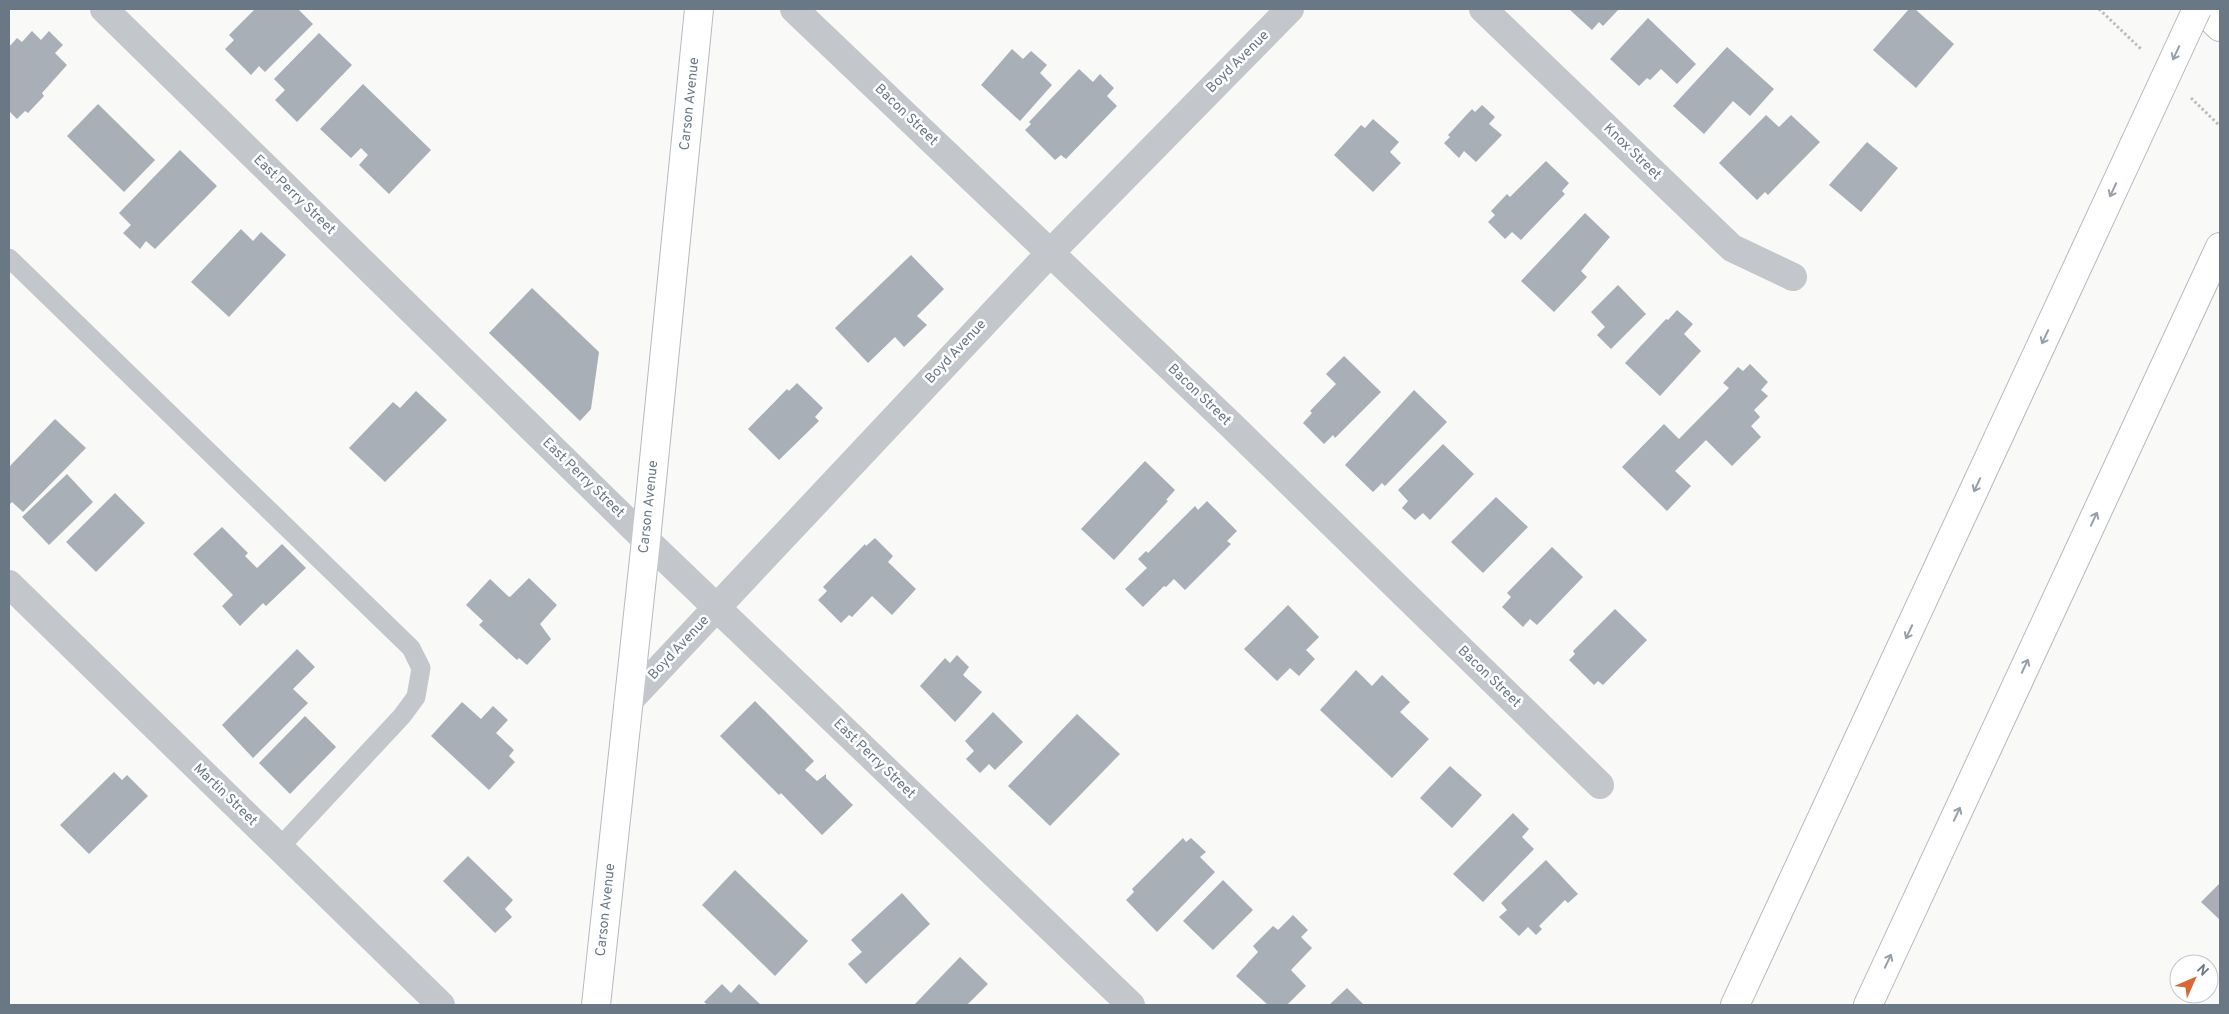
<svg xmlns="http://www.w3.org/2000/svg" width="2229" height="1014" font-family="Overpass,sans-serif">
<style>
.building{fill:#a8afb6}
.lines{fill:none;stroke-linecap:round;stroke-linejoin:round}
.secondary-casing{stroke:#b5babf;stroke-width:30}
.motorway-casing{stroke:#b6b9bd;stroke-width:30}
.path{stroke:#bbbec0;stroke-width:3;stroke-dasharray:2.5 2.5;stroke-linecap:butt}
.service{stroke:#c3c6ca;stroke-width:19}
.minor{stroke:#c3c6ca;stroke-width:28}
.secondary{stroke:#fff;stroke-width:28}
.motorway{stroke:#fff;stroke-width:28}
.motorway-bridge-casing{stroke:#b6b9bd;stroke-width:30;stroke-linecap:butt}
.motorway-bridge{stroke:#fff;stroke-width:28}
.oneway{stroke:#97a0aa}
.labels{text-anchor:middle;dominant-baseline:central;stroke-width:5;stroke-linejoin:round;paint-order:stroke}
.street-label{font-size:14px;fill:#6a7886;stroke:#fff}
</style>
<rect width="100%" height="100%" fill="#f9f9f7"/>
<g class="building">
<path d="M 255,9 L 298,9 L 313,24 L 265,72 L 259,66 L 251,75 L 225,49 L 234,40 L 229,35 Z"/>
<path d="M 1572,9 L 1619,9 L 1603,26 L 1599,22 L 1592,30 L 1570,10 Z"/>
<path d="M 1909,9 L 1915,9 L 1954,44 L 1916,88 L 1873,50 Z"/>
<path d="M 1648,18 L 1696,64 L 1677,84 L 1661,69 L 1650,80 L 1647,78 L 1639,86 L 1610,59 Z"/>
<path d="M 32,31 L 41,40 L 49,31 L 63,45 L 55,53 L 67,65 L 42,93 L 44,96 L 28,113 L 25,111 L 17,119 L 9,111 L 9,47 L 17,38 L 22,42 Z"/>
<path d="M 319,33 L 352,65 L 297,122 L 275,100 L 285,90 L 274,79 Z"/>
<path d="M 1727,47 L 1774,89 L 1750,116 L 1733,101 L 1704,134 L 1673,106 Z"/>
<path d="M 1012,49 L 1023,59 L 1031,51 L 1047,65 L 1040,73 L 1052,85 L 1020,121 L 981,85 Z"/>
<path d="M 1079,69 L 1093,82 L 1100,74 L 1114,88 L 1107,96 L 1117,106 L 1066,159 L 1061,155 L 1055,160 L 1025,130 L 1031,124 L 1029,122 Z"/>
<path d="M 363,84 L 431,150 L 389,194 L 359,165 L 368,155 L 361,148 L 351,158 L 320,129 Z"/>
<path d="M 98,104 L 155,160 L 124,192 L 67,136 Z"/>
<path d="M 1482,105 L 1495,117 L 1489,124 L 1502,135 L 1476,162 L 1464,151 L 1459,158 L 1444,143 L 1450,137 L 1448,135 L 1472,109 L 1475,112 Z"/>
<path d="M 1766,115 L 1779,127 L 1791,115 L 1820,142 L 1768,195 L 1765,192 L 1757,200 L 1719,163 Z"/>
<path d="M 1373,119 L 1399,142 L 1390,152 L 1401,163 L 1373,192 L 1334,155 L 1361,125 L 1365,128 Z"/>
<path d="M 1867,142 L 1898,168 L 1861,212 L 1829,185 Z"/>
<path d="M 180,150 L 217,186 L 155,249 L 146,241 L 140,249 L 123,233 L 131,225 L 119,213 Z"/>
<path d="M 1546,161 L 1569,183 L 1562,191 L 1565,194 L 1521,240 L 1512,232 L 1505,239 L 1488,222 L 1495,215 L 1491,211 L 1507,194 L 1510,197 Z"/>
<path d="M 1585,213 L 1610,237 L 1581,271 L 1587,277 L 1554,312 L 1521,281 Z"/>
<path d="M 241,229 L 253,241 L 261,232 L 286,255 L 229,317 L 191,282 Z"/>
<path d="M 911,255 L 944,289 L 917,316 L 927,325 L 904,347 L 895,337 L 868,363 L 835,328 Z"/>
<path d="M 1618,285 L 1646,314 L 1611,349 L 1597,335 L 1605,327 L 1591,312 Z"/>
<path d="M 532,288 L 599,352 L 591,409 L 580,421 L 489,333 Z"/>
<path d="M 1677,310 L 1693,324 L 1684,334 L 1701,351 L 1660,396 L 1625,363 L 1666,319 L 1668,320 Z"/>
<path d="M 1344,356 L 1381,392 L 1335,438 L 1333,435 L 1324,444 L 1303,423 L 1312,413 L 1310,411 L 1336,384 L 1326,374 Z"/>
<path d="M 1750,364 L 1768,382 L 1761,390 L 1768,396 L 1754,410 L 1760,417 L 1751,426 L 1761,437 L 1732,466 L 1706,440 L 1675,471 L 1691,486 L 1667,511 L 1622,467 L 1664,424 L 1679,439 L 1729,388 L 1723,383 L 1738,367 L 1743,371 Z"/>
<path d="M 797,383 L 823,408 L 815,417 L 819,421 L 779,460 L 748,429 L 787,389 L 789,391 Z"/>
<path d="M 1414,390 L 1447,422 L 1385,486 L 1382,483 L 1373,492 L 1345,465 Z"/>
<path d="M 416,391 L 447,420 L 385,482 L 349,448 L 393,402 L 400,408 Z"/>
<path d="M 55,419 L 86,448 L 23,512 L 12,502 L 9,505 L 9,467 Z"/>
<path d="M 1443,444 L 1474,474 L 1430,520 L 1423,513 L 1415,520 L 1402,508 L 1408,501 L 1398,490 Z"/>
<path d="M 1145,461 L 1175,490 L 1166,500 L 1168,501 L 1114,560 L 1081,529 Z"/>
<path d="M 67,474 L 93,502 L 49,545 L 22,517 Z"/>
<path d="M 115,493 L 145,523 L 96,572 L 66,542 Z"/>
<path d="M 1496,497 L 1528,527 L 1483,573 L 1451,542 Z"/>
<path d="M 1207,501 L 1237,531 L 1227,541 L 1231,544 L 1185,590 L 1174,579 L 1166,587 L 1164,586 L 1143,607 L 1125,589 L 1147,568 L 1138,559 L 1146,551 L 1148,553 L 1195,506 L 1198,510 Z"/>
<path d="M 222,527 L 248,553 L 245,556 L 257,568 L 282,544 L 306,568 L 266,606 L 263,603 L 240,626 L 222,606 L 233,595 L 193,554 Z"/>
<path d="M 875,538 L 893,556 L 888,562 L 916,589 L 892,615 L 872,596 L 852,617 L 849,615 L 841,623 L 818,600 L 827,591 L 823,587 L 865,544 L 866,546 Z"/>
<path d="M 1552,547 L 1583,577 L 1537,625 L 1530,619 L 1523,627 L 1502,607 L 1511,597 L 1507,593 Z"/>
<path d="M 529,578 L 557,605 L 540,624 L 551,639 L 527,665 L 519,658 L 517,660 L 479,625 L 483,621 L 466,605 L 490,579 L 509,597 L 511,596 Z"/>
<path d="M 1288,605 L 1319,637 L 1306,650 L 1315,659 L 1299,676 L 1290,668 L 1277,681 L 1244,649 Z"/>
<path d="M 1615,609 L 1647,640 L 1603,685 L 1598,681 L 1594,685 L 1569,660 L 1575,654 L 1573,651 Z"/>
<path d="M 297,649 L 315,667 L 293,689 L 308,703 L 253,758 L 222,725 Z"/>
<path d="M 957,655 L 969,667 L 963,675 L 982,692 L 955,722 L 920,686 L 945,658 L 950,663 Z"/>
<path d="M 1356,670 L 1372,686 L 1382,675 L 1410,702 L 1400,712 L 1429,739 L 1392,778 L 1320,710 Z"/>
<path d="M 755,701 L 814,761 L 805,770 L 817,781 L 826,774 L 826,778 L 853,805 L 822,835 L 781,793 L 779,795 L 720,736 Z"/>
<path d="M 462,702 L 481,719 L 493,706 L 508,720 L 496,733 L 514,750 L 509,756 L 515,762 L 489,790 L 431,736 Z"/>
<path d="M 993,712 L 1023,742 L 995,770 L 989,764 L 980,773 L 966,759 L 974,751 L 965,741 Z"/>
<path d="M 1077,714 L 1120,754 L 1050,826 L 1008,786 Z"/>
<path d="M 305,716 L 336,747 L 290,794 L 259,763 Z"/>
<path d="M 1450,766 L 1482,795 L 1452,828 L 1420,798 Z"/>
<path d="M 114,772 L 122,780 L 127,775 L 148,796 L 89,854 L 60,825 Z"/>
<path d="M 1513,813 L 1529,829 L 1522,837 L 1534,849 L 1483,902 L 1453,874 Z"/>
<path d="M 1183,838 L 1186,842 L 1191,838 L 1206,852 L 1200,857 L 1215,872 L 1157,932 L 1126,900 L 1134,892 L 1132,889 Z"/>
<path d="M 468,856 L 513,900 L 505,909 L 512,917 L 495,933 L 443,881 Z"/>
<path d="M 1546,860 L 1578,894 L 1568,903 L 1565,900 L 1539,926 L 1542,929 L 1536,935 L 1528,927 L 1519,936 L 1499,917 L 1507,910 L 1501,903 Z"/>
<path d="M 735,870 L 808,941 L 775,976 L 702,905 Z"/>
<path d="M 1223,880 L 1253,910 L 1213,950 L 1183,921 Z"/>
<path d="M 2220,883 L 2220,917 L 2219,919 L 2201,902 Z"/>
<path d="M 902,893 L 930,924 L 866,984 L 848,964 L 862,952 L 851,940 Z"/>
<path d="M 1293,915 L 1308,930 L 1301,937 L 1312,948 L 1291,970 L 1306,986 L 1287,1005 L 1268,1005 L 1236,976 L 1258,952 L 1253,946 L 1273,926 L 1278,930 Z"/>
<path d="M 960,957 L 988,984 L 967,1005 L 914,1005 Z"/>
<path d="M 722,984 L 731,993 L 739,984 L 761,1005 L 708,1005 L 704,1002 Z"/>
<path d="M 1347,988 L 1363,1004 L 1362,1005 L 1329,1005 Z"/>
</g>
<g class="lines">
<g class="secondary-casing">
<g id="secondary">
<path d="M 2201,9 L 2220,27"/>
<path d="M 596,1005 L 646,540 L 699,9"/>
</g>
</g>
<g class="motorway-casing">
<g id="motorway">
<path d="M 1735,1005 L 2134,145"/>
<path d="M 1868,1005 L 2220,247"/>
</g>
</g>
<g class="path">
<path d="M 2099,9 L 2142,50"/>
<path d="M 2191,98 L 2220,126"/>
</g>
<path class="service" d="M 9,258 L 411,648 L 421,668 L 416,697 L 402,716 L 279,848"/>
<g class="minor">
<path d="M 104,9 L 646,540 L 1131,1005"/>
<path d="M 794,9 L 1230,424 L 1600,785"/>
<path d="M 1483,9 L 1732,248 L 1793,277"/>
<path d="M 9,584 L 441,1005"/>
<path d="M 628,702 L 1050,253 L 1290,9"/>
</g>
<use href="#secondary" class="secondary"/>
<use href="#motorway" class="motorway"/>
<g class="motorway-bridge-casing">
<path id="motorway-bridge" d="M 2134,145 L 2197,9"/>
</g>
<use href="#motorway-bridge" class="motorway-bridge"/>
</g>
<defs><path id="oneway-shaft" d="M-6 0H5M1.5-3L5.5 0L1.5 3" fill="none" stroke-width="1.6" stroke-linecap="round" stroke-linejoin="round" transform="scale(1.25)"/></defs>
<g class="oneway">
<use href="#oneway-shaft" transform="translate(2176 53) rotate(115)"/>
<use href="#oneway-shaft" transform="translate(2113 190) rotate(115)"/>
<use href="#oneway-shaft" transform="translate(2045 337) rotate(115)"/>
<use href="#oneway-shaft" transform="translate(1977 485) rotate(115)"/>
<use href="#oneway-shaft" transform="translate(2094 519) rotate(-65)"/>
<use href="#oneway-shaft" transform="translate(1909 632) rotate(115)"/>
<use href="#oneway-shaft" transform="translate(2025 666) rotate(-65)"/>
<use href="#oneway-shaft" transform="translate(1957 814) rotate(-65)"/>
<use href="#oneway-shaft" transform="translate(1888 961) rotate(-65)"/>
</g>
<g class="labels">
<g class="street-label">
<text transform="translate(1238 62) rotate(-45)">Boyd Avenue</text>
<text transform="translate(690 104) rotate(-84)">Carson Avenue</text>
<text transform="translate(906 115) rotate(44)">Bacon Street</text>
<text transform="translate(1632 152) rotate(44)">Knox Street</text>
<text transform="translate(294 195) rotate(44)">East Perry Street</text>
<text transform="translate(956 352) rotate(-47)">Boyd Avenue</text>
<text transform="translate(1199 395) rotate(44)">Bacon Street</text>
<text transform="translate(583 478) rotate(44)">East Perry Street</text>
<text transform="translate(649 507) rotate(-84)">Carson Avenue</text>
<text transform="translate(679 648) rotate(-47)">Boyd Avenue</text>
<text transform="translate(1489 677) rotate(44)">Bacon Street</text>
<text transform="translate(874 759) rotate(44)">East Perry Street</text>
<text transform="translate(225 795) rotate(44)">Martin Street</text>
<text transform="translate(606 910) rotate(-84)">Carson Avenue</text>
</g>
</g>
<rect width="2229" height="1014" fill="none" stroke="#6a7886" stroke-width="20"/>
<g transform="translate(2194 979) rotate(45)"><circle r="24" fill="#ffffff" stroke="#c3c9cf"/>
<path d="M0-4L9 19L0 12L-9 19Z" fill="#d86838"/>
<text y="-8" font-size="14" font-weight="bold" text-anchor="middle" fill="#6a7886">N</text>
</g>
</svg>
